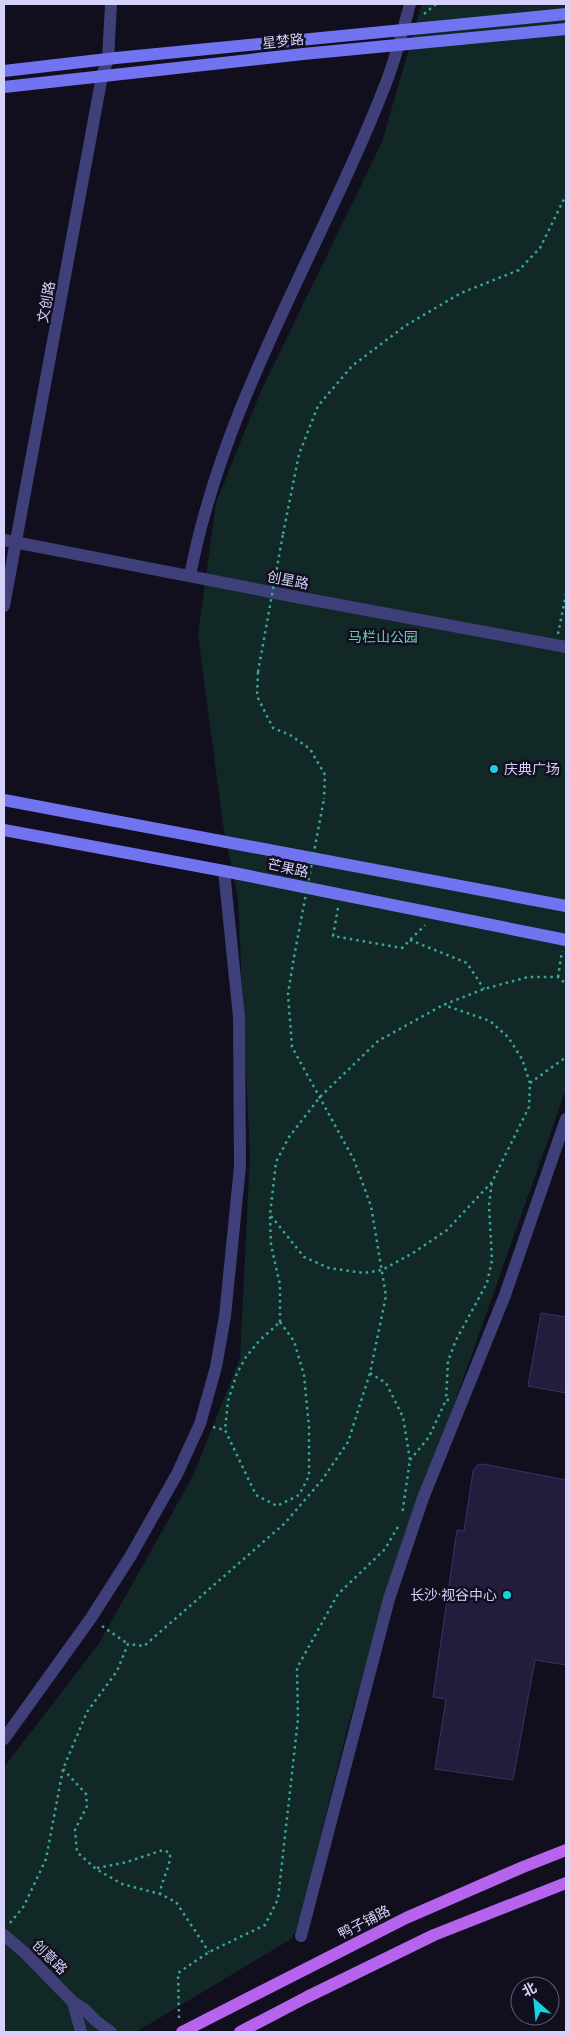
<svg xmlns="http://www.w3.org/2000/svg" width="570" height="2036" font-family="'Asap Condensed','Noto Sans SC',sans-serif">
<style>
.green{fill:#122826}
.building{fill:#221d3d;stroke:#3a3167}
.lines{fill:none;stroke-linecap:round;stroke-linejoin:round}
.path{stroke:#3aa59b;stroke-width:2.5;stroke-dasharray:2.5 4;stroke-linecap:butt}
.street{stroke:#3f3f79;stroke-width:12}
.secondary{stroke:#7273f0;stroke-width:12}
.primary{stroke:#b664ee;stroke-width:12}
.path-bridge{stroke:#3aa59b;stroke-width:2.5;stroke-dasharray:2.5 4;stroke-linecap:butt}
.poi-dot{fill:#18d2df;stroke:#110f1e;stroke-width:2}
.labels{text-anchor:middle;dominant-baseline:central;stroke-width:5;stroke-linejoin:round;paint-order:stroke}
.street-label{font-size:14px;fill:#d4d1fa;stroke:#110f1e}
.park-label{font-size:14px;fill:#65d2b3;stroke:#110f1e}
.poi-label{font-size:14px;fill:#d4d1fa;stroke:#110f1e;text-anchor:start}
</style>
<rect width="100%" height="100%" fill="#110f1e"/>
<path class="green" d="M 422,4 L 566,4 L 566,1089 L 389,1588 L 348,1726 L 297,1929 L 291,1939 L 136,2032 L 4,2032 L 4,1767 L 98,1645 L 193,1476 L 240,1358 L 250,1155 L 238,900 L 223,824 L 198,635 L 216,503 L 261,391 L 382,142 Z"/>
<g class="building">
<path d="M 541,1313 L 566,1317 L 566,1393 L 528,1386 Z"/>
<path d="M 483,1464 L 566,1480 L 566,1665 L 535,1660 L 513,1780 L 435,1769 L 446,1699 L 433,1697 L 457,1530 L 464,1531 L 473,1471 L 477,1465 Z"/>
</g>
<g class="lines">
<g class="path">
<path d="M 424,14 L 436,4"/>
<path d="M 283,534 L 299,454 L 318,406 L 352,366 L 405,326 L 461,293 L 519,270 L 540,248 L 566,195"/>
<path d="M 558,634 L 566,594"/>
<path d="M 258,672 L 257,696 L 273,728 L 290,735 L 310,749 L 325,775 L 324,799"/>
<path d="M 338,908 L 333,936 L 402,948 L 425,925"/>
<path d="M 410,940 L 467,963 L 484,989"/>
<path d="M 558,977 L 562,951"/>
<path d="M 530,1083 L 566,1057"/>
<path d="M 271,1216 L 304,1257 L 329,1268 L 364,1273 L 382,1270 L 413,1253 L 447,1230 L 492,1182 L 529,1107 L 530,1083 L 522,1059 L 508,1037 L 490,1021 L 444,1005"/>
<path d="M 280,1322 L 280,1285 L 271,1245 L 270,1215 L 276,1162 L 289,1137 L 320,1097 L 378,1041 L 443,1005 L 484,989 L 528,977 L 558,977 L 566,984"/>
<path d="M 280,1322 L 294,1341 L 304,1375 L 309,1427 L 309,1476 L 299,1495 L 277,1506 L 256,1495 L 225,1430 L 228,1401 L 237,1373 L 246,1357 L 259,1341 Z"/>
<path d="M 370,1373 L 386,1383 L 403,1417 L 410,1460 L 402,1515"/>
<path d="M 449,1400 L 446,1400 L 448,1361 L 456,1340 L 487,1283 L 492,1260 L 489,1205 L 492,1182"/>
<path d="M 213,1427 L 225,1430"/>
<path d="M 410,1460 L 429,1437 L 446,1400"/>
<path d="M 102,1626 L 128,1644"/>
<path d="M 63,1769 L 86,1794 L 87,1806 L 75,1830 L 77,1852 L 96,1869 L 122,1884 L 160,1894 L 176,1902 L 209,1952"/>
<path d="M 97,1868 L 127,1862 L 163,1850 L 170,1853 C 171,1867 161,1880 160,1894"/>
<path d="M 10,1923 L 24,1906 L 46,1859 L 63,1769 L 87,1712 L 117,1671 L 128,1644 L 144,1646 L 285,1523 L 322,1480 L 348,1442 L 370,1373 L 386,1296 L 371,1206 L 354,1160 L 292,1047 L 288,994 L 294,957"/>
<path d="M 179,2018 L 178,1973 L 209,1952 L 265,1925 L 278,1899 L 298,1719 L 297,1668 L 338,1594 L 385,1549 L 399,1525"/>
</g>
<g class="street">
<path d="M 4,540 L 291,596 L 566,647"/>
<path d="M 190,576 C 223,401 322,248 386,83 C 396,57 403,30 410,4"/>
<path d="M 4,606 L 102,76 L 108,59 L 111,4"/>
<path d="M 4,1739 L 91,1618 L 130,1557 L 177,1474 L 200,1424 L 216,1367 L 225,1316 L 240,1166 L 239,1017 L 224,871"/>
<path d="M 4,1935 L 25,1953 L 73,2002 L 84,2009 L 96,2021 L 111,2032"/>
<path d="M 301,1936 L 389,1599 L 423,1498 L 505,1295 L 566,1119"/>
<path d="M 73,2002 L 81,2032"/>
</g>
<g class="secondary">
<path d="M 4,71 L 116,58 L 566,14"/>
<path d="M 4,87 L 303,54 L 566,29"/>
<path d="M 4,800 L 566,906"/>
<path d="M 4,830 L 224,871 L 566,940"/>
</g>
<g class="primary">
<path d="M 182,2032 L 406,1918 L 523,1867 L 566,1850"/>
<path d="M 240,2032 L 307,1997 L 434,1935 L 566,1883"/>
</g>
<g class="path-bridge">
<path d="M 258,672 L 283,534"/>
<path d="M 294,957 L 324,799"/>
</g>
</g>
<g class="poi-dot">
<circle cx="494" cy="769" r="5"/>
<circle cx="507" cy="1595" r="5"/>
</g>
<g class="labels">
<g class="street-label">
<text transform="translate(283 41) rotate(-6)">星梦路</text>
<text transform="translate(46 302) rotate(-80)">文创路</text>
<text transform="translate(288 580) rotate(11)">创星路</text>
<text transform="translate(288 868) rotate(12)">芒果路</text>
<text transform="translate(364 1922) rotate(-27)">鸭子铺路</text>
<text transform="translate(50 1957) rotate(45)">创意路</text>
</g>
<g class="park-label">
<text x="383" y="637">马栏山公园</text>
</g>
<g class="poi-label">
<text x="504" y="769">庆典广场</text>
<text x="497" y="1595" text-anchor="end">长沙·视谷中心</text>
</g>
</g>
<rect width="570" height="2036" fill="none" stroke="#d4d1fa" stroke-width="10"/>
<g transform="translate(535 2001) rotate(333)"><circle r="24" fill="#110f1e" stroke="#5f5d76"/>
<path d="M0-4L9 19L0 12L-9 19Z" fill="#18d2df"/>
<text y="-8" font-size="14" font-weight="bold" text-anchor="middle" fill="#d4d1fa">北</text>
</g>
</svg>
